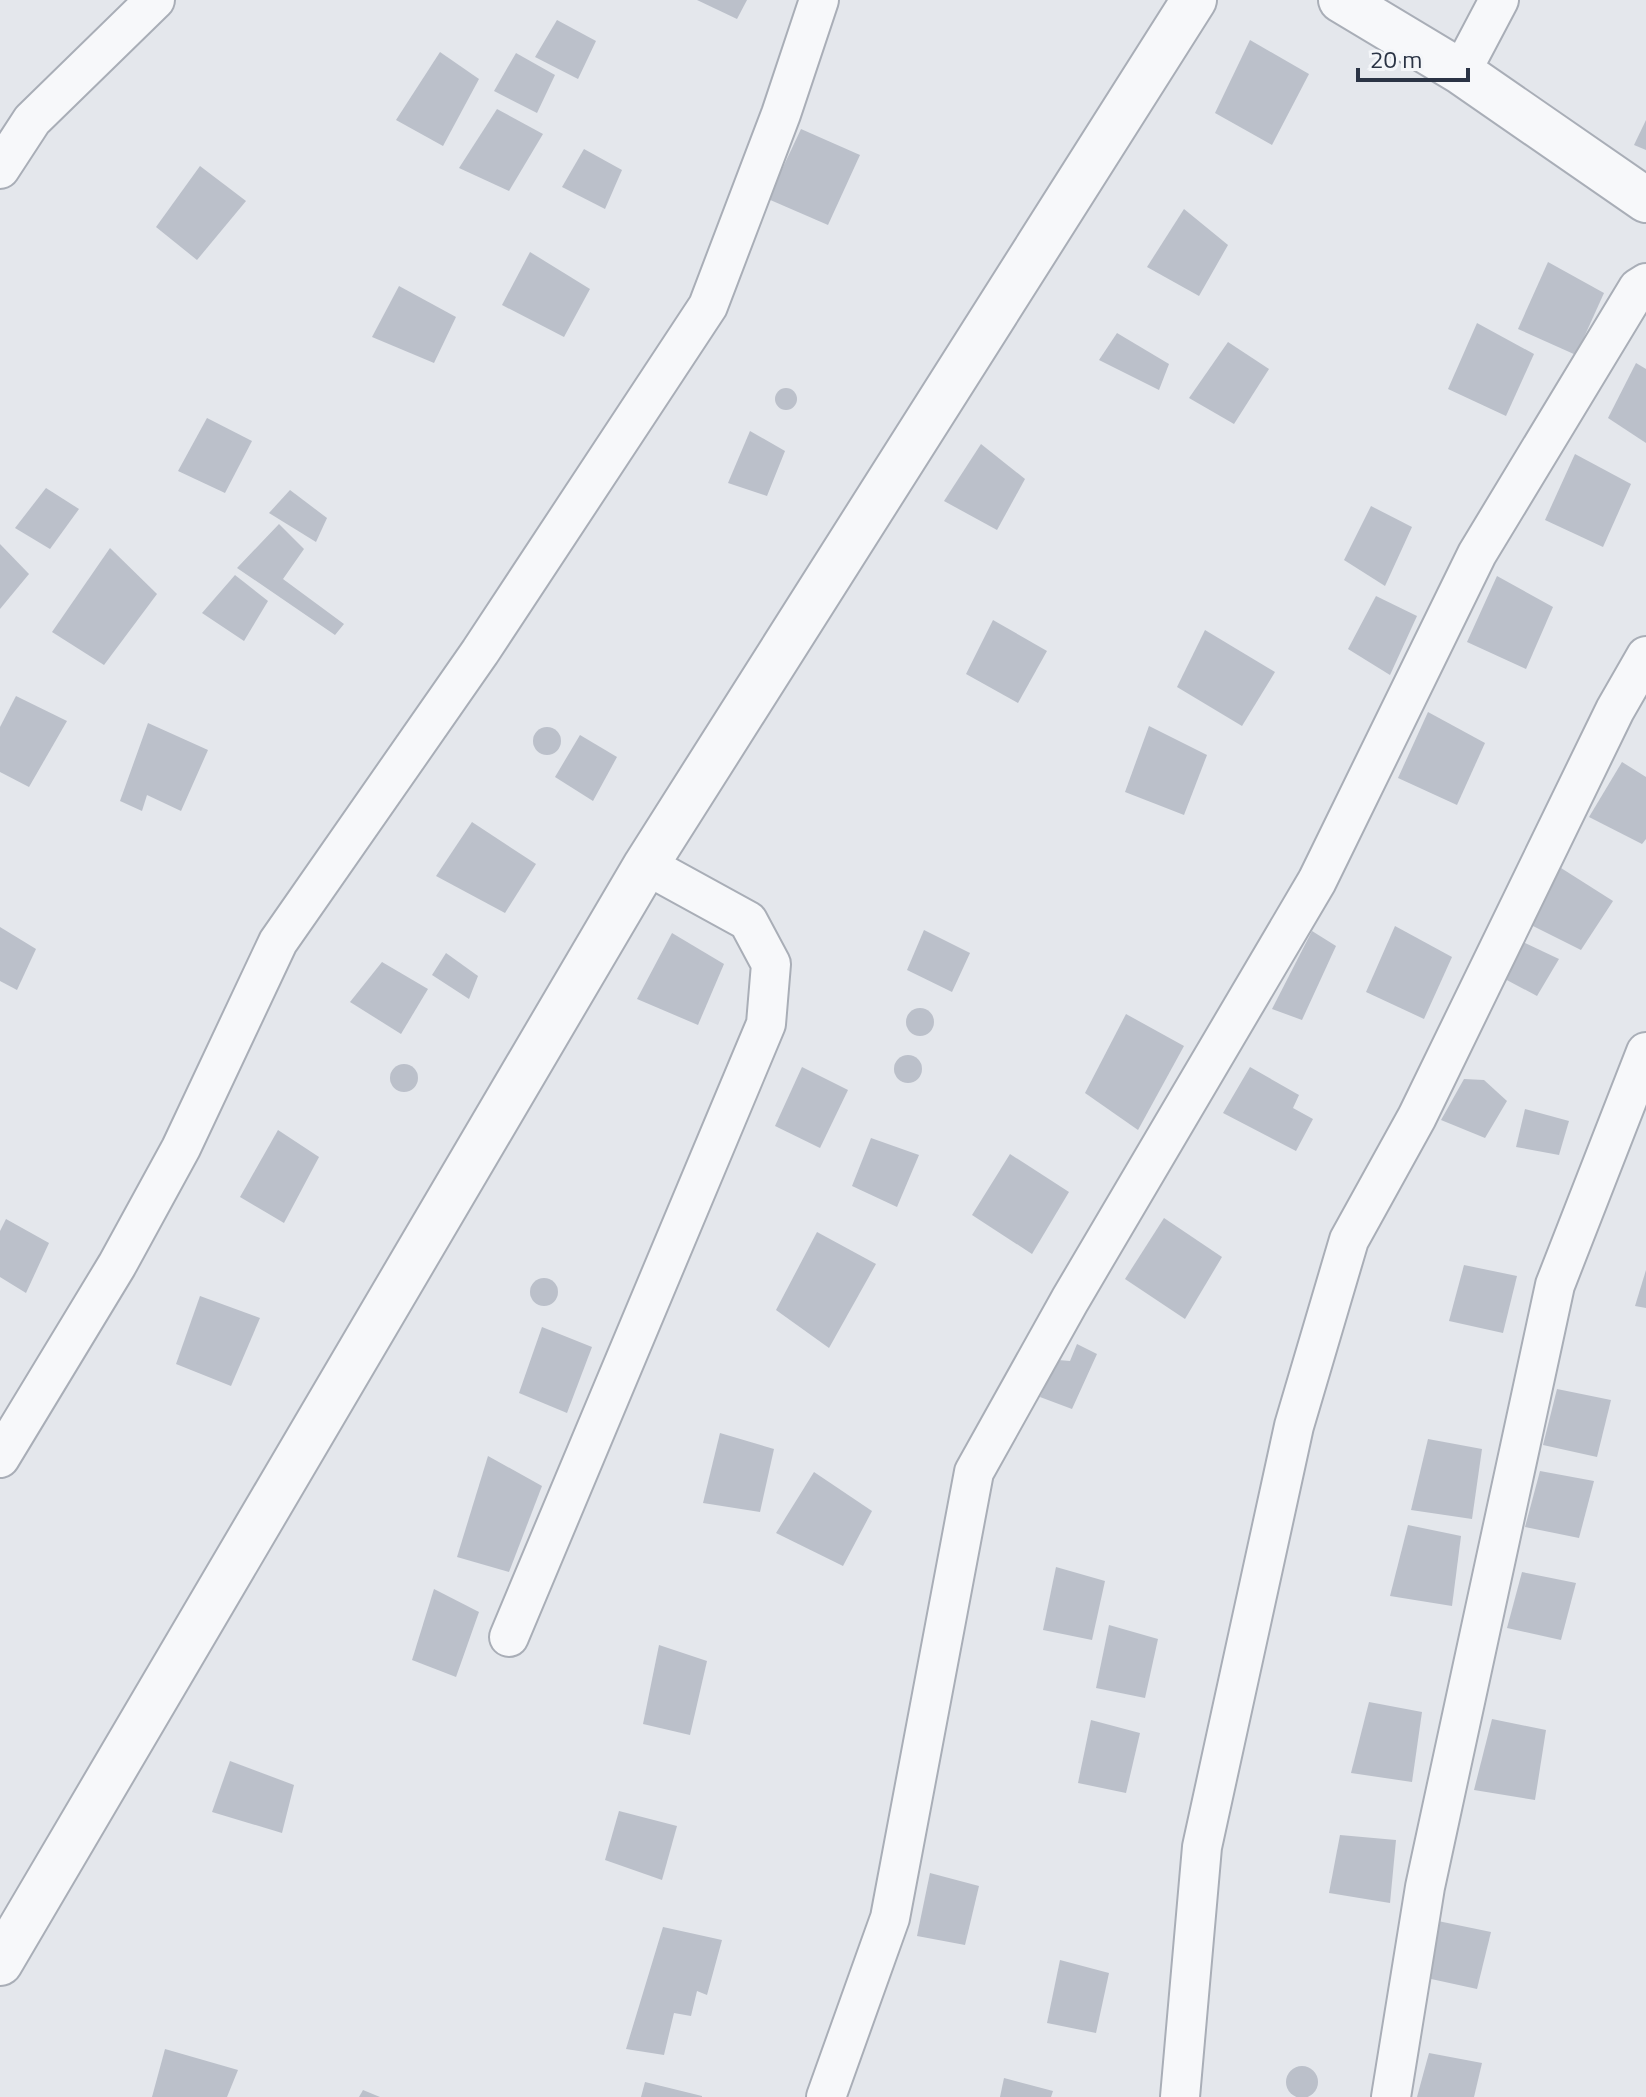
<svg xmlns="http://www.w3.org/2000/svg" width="1646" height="2097" font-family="'Titillium Web',sans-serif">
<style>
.building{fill:#bbc0ca}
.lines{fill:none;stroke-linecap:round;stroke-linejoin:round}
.minor-casing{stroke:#a9aeb7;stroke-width:42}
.tertiary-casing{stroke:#a9aeb7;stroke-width:48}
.minor{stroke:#f7f8fa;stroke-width:38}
.tertiary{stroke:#f7f8fa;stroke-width:44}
</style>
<rect width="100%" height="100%" fill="#e4e7ec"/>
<g class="building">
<path d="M 697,0 L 747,0 L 737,19 Z"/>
<path d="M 557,20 L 596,41 L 578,79 L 535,57 Z"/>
<path d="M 1250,40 L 1309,74 L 1272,145 L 1215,113 Z"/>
<path d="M 440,52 L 479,79 L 443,146 L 396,120 Z"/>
<path d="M 516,53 L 555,75 L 537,113 L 494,91 Z"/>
<path d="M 497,109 L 543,134 L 509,191 L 459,168 Z"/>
<path d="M 1646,120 L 1646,150 L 1634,145 Z"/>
<path d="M 801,129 L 860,155 L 828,225 L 768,199 Z"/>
<path d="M 584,149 L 622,170 L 605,209 L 562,187 Z"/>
<path d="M 200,166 L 246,201 L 197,260 L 156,227 Z"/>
<path d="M 1184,209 L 1228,245 L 1199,296 L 1147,267 Z"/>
<path d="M 530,252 L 590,289 L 564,337 L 502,305 Z"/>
<path d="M 1548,262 L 1604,293 L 1576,355 L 1518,329 Z"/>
<path d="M 399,286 L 456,317 L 434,363 L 372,337 Z"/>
<path d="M 1477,323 L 1534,354 L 1506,416 L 1448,389 Z"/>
<path d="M 1117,333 L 1169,364 L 1159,390 L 1099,360 Z"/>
<path d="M 1228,342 L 1269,369 L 1234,424 L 1189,398 Z"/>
<path d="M 1636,363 L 1646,369 L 1646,443 L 1608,418 Z"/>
<circle cx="786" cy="399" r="11"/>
<path d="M 207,418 L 252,441 L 225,493 L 178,471 Z"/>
<path d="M 750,431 L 785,451 L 767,496 L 728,483 Z"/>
<path d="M 981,444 L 1025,479 L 997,530 L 944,501 Z"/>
<path d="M 1575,454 L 1631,484 L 1603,547 L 1545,520 Z"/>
<path d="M 46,488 L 79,509 L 50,549 L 15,528 Z"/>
<path d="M 290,490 L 327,518 L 316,542 L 269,513 Z"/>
<path d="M 1371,506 L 1412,527 L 1385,586 L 1344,560 Z"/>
<path d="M 279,524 L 304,549 L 283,579 L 344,624 L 335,635 L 237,568 Z"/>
<path d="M 0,544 L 29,574 L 0,609 Z"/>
<path d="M 110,548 L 157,594 L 104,665 L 52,632 Z"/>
<path d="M 235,575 L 268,601 L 244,641 L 202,613 Z"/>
<path d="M 1497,576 L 1553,607 L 1526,669 L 1467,642 Z"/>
<path d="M 1376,596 L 1417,616 L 1390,675 L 1348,649 Z"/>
<path d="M 993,620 L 1047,651 L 1018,703 L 966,674 Z"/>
<path d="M 1205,630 L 1275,672 L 1242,726 L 1177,687 Z"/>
<path d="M 16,696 L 67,721 L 29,787 L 0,772 L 0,727 Z"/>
<path d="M 1428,712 L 1485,743 L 1457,805 L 1398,778 Z"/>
<path d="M 148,723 L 208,750 L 181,811 L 147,795 L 142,811 L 120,801 Z"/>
<path d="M 1149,726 L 1207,755 L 1184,815 L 1125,792 Z"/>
<circle cx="547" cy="741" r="14"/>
<path d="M 580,735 L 617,757 L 593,801 L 555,777 Z"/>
<path d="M 1622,762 L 1646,777 L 1646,839 L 1642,844 L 1589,817 Z"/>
<path d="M 472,822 L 536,864 L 505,913 L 436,876 Z"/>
<path d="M 1561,868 L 1613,901 L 1581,950 L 1527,923 Z"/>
<path d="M 1395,926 L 1452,957 L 1424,1019 L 1366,992 Z"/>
<path d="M 0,927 L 36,949 L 17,990 L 0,981 Z"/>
<path d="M 924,930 L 970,953 L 952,992 L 907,970 Z"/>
<path d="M 1312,931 L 1336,946 L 1302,1020 L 1272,1009 Z"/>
<path d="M 672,933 L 724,964 L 698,1025 L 637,999 Z"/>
<path d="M 1521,941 L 1559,959 L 1537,996 L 1503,978 Z"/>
<path d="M 446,953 L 478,976 L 469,999 L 432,975 Z"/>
<path d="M 382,962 L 428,989 L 401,1034 L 350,1002 Z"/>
<circle cx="920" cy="1022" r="14"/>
<path d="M 1126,1014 L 1184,1046 L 1138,1130 L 1085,1093 Z"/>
<circle cx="908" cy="1069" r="14"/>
<circle cx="404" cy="1078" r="14"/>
<path d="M 802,1067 L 848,1090 L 820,1148 L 775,1126 Z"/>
<path d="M 1250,1067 L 1299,1095 L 1293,1108 L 1313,1119 L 1296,1151 L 1223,1113 Z"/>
<path d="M 1464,1079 L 1484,1080 L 1507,1101 L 1485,1138 L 1441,1120 Z"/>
<path d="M 1525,1109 L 1569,1121 L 1559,1155 L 1516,1147 Z"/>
<path d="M 278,1130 L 319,1157 L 284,1223 L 240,1197 Z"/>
<path d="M 871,1138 L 919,1155 L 897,1207 L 852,1186 Z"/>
<path d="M 1010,1154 L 1069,1192 L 1032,1254 L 972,1215 Z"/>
<path d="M 1164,1218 L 1222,1257 L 1185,1319 L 1125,1279 Z"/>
<path d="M 6,1219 L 49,1243 L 26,1293 L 0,1277 L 0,1231 Z"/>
<path d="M 817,1232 L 876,1264 L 829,1348 L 776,1310 Z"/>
<path d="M 1464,1265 L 1517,1276 L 1503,1333 L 1449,1321 Z"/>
<path d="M 1646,1270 L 1646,1308 L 1635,1306 Z"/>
<circle cx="544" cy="1292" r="14"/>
<path d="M 200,1296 L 260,1318 L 231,1386 L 176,1364 Z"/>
<path d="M 542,1327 L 592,1347 L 567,1413 L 519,1393 Z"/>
<path d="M 1077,1344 L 1097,1354 L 1072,1409 L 1040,1397 L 1058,1360 L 1070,1361 Z"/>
<path d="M 1557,1389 L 1611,1400 L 1597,1457 L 1543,1445 Z"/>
<path d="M 720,1433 L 774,1449 L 760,1512 L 703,1503 Z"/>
<path d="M 1428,1439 L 1482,1449 L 1472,1519 L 1411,1510 Z"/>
<path d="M 488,1456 L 542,1486 L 509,1572 L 457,1557 Z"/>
<path d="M 1540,1471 L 1594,1481 L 1579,1538 L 1525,1527 Z"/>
<path d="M 814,1472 L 872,1511 L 843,1566 L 776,1533 Z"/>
<path d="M 1408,1525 L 1461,1536 L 1452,1606 L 1390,1596 Z"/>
<path d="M 1056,1567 L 1105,1581 L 1092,1640 L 1043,1630 Z"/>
<path d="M 1522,1572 L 1576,1583 L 1561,1640 L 1507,1628 Z"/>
<path d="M 434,1589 L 479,1612 L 456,1677 L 412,1660 Z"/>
<path d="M 1109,1625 L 1158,1639 L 1145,1698 L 1096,1688 Z"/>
<path d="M 659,1645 L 707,1661 L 690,1735 L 643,1724 Z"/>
<path d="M 1369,1702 L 1422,1712 L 1412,1782 L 1351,1773 Z"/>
<path d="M 1492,1719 L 1546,1730 L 1535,1800 L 1474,1790 Z"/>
<path d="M 1091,1720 L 1140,1733 L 1126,1793 L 1078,1783 Z"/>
<path d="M 230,1761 L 294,1785 L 282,1833 L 212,1812 Z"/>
<path d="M 619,1811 L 677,1826 L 662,1880 L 605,1860 Z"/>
<path d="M 1340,1835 L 1396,1840 L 1390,1903 L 1329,1893 Z"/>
<path d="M 930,1873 L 979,1886 L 965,1945 L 917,1936 Z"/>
<path d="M 1438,1921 L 1491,1932 L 1477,1989 L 1422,1977 Z"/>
<path d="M 663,1927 L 722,1940 L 707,1995 L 697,1991 L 691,2016 L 674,2013 L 664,2055 L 626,2049 Z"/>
<path d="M 1060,1960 L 1109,1973 L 1096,2033 L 1047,2023 Z"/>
<path d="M 165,2049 L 238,2070 L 227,2097 L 152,2097 Z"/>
<path d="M 1429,2053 L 1482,2063 L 1474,2097 L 1417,2097 Z"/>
<circle cx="1302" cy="2082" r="16"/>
<path d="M 1004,2078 L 1053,2091 L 1051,2097 L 1000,2097 Z"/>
<path d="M 645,2082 L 702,2096 L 702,2097 L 641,2097 Z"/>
<path d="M 363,2090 L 380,2097 L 359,2097 Z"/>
</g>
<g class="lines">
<g class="minor-casing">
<g id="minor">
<path d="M 1461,72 L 1499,0"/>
<path d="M 0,169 L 32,120 L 155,0"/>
<path d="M 0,1458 L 117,1265 L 181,1148 L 278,942 L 480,652 L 708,306 L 781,114 L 819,0"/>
<path d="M 509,1637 L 766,1024 L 771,964 L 748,921 L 646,865"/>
<path d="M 826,2097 L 890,1918 L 974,1472 L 1070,1300 L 1317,881 L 1477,554 L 1638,288 L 1646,283"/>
<path d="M 1180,2097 L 1202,1847 L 1294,1426 L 1349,1240 L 1417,1117 L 1615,710 L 1646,656"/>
<path d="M 1391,2097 L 1425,1887 L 1555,1285 L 1646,1052"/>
</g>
</g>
<g class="tertiary-casing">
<g id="tertiary">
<path d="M 1341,0 L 1461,72 L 1646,200"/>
<path d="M 0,1963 L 646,865 L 1194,0"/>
</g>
</g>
<use href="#minor" class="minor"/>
<use href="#tertiary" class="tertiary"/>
</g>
<path d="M1358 68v12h110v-12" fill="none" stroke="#2b3445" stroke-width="4"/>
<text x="1370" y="68" font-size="24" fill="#2b3445" stroke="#f4f6f9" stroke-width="6" paint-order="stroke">20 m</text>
</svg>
